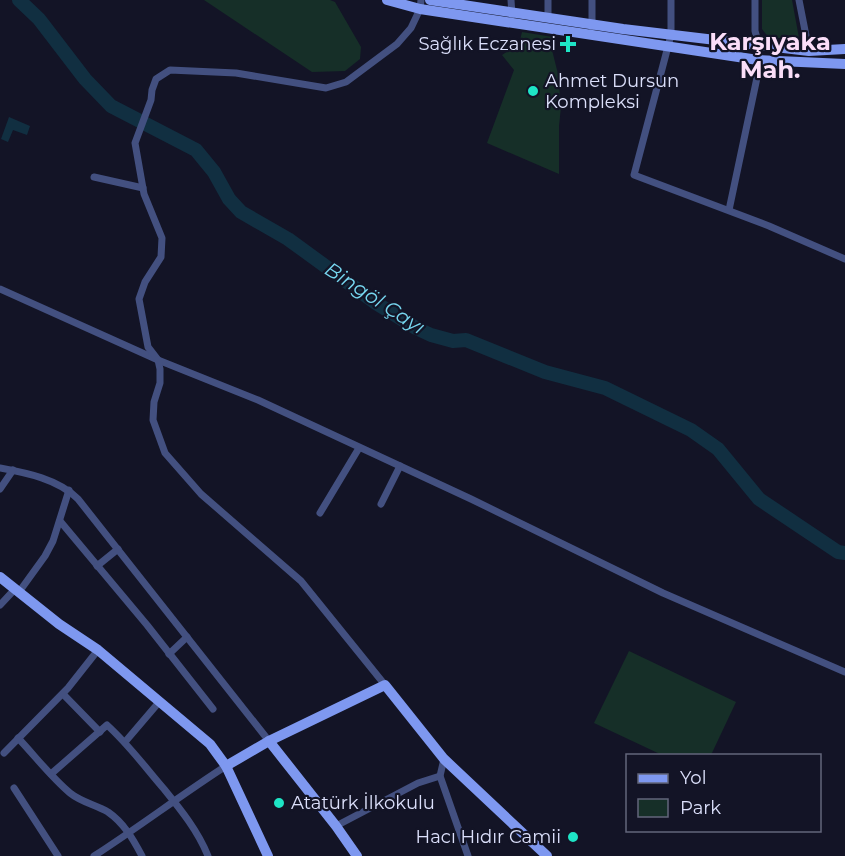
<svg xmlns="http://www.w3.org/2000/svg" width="845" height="856" font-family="Montserrat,sans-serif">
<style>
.green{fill:#162f28}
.water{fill:#112f41}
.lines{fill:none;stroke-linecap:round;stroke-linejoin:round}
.river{stroke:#112f41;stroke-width:14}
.street{stroke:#435080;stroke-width:7}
.secondary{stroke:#7e98f0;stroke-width:10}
.poi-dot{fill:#1ee5c6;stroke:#131426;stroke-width:2}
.labels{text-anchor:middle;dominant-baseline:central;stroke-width:4.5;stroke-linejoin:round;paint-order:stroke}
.poi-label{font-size:18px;fill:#dce0fb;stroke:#131426;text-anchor:end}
.water-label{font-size:20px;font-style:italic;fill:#76d6ef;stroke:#131426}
.district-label{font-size:24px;font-weight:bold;fill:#fbdef8;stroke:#131426}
</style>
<rect width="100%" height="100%" fill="#131426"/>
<g class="green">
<path d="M 204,0 L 330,0 L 335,2 L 361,47 L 360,59 L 345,71 L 312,72 Z"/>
<path d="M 762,0 L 792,0 L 799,38 L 769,38 L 762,29 Z"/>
<path d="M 522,32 L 553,37 L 552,50 L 558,74 L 561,107 L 559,126 L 559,174 L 487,143 L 514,70 L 502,55 L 519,44 Z"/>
<path d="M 629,651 L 736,702 L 711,755 L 662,755 L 594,723 Z"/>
</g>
<path class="water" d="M 9,117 L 30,126 L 27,135 L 13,130 L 8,142 L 1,139 Z"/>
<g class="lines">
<path class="river" d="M 19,0 L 39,19 L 85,79 L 111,106 L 196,150 L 214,172 L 229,199 L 241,212 L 288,239 L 376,303 L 416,328 L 431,335 L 453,341 L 466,340 L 545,372 L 605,388 L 691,430 L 718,449 L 759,499 L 838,552 L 845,553"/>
<g class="street">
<path d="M 511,0 L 512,15"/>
<path d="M 548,0 L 548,18"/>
<path d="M 592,0 L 592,27"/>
<path d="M 671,0 L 671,35 L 634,175 L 769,226 L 845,259"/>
<path d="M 799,0 L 809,51"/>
<path d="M 94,177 L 143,188"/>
<path d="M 729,210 L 758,73 L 759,45 L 755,31 L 755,0"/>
<path d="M 0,289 L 158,360 L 258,400 L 471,499 L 663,593 L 845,672"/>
<path d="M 0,468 C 27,473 58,479 78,499 L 269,741"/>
<path d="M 0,489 L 13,470"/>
<path d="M 381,504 L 400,466"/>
<path d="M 320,513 L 359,448"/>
<path d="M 60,521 L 147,625 L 213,709"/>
<path d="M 97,566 L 118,549"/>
<path d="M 19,592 L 45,556 L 53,541 L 69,490"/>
<path d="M 0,605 L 15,589"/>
<path d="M 169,654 L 187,637"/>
<path d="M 385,685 L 301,581 L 201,494 L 165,453 L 153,420 L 154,402 L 160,383 L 160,369 L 158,360 L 148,347 L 139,299 L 145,282 L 161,257 L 162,238 L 144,194 L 135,143 L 151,100 L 152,90 L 156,79 L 170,70 L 236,73 L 326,88 L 346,82 L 397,44 L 411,28 L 420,9 L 421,0"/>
<path d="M 63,694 L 100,732"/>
<path d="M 18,738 C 35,756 51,777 70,793 C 81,802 96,805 108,812 C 124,823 133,839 142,856"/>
<path d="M 125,742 L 160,701"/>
<path d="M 4,753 L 68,688 L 98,650"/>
<path d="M 444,759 L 440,776 L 468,856"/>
<path d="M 51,774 L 107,725 C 129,745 145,767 164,789 C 181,810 198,831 208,856"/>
<path d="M 14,788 L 58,856"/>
<path d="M 336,826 L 418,783 L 440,776"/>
<path d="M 94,856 C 139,827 181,795 226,766"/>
</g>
<g class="secondary">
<path d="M 387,0 L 420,9 L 758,60 L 845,64"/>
<path d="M 430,0 L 623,29 L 809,51 L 845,49"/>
<path d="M 0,577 L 59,624 L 98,650 L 210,744 L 226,766 L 268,856"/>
<path d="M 269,741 L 336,826 L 357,856"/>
<path d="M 226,766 L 269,741 L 385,685 L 444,759 L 547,856"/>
</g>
</g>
<g class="poi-dot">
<path d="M565 35h6v6h6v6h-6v6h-6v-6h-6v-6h6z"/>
<circle cx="533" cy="91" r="6"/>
<circle cx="279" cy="803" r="6"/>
<circle cx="573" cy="837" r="6"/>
</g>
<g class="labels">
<g class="poi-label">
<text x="556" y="44">Sağlık Eczanesi</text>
<text x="545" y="81" text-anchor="start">Ahmet Dursun<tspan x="545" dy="21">Kompleksi</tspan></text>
<text x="291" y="803" text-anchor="start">Atatürk İlkokulu</text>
<text x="561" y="837">Hacı Hıdır Camii</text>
</g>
<g class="water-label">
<text transform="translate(375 298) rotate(33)">Bingöl Çayı</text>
</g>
<g class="district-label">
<text x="770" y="41">Karşıyaka<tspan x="770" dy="28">Mah.</tspan></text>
</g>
</g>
<rect x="626" y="754" width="195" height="78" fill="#131426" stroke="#63667b" stroke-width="1.5"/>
<rect x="638" y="774" width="30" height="9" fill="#7e98f0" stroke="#63667b" stroke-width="1.5"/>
<text x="680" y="784" font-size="18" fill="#dce0fb">Yol</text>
<rect x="638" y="799" width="30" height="18" fill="#162f28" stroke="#63667b" stroke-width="1.5"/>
<text x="680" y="814" font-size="18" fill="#dce0fb">Park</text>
</svg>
